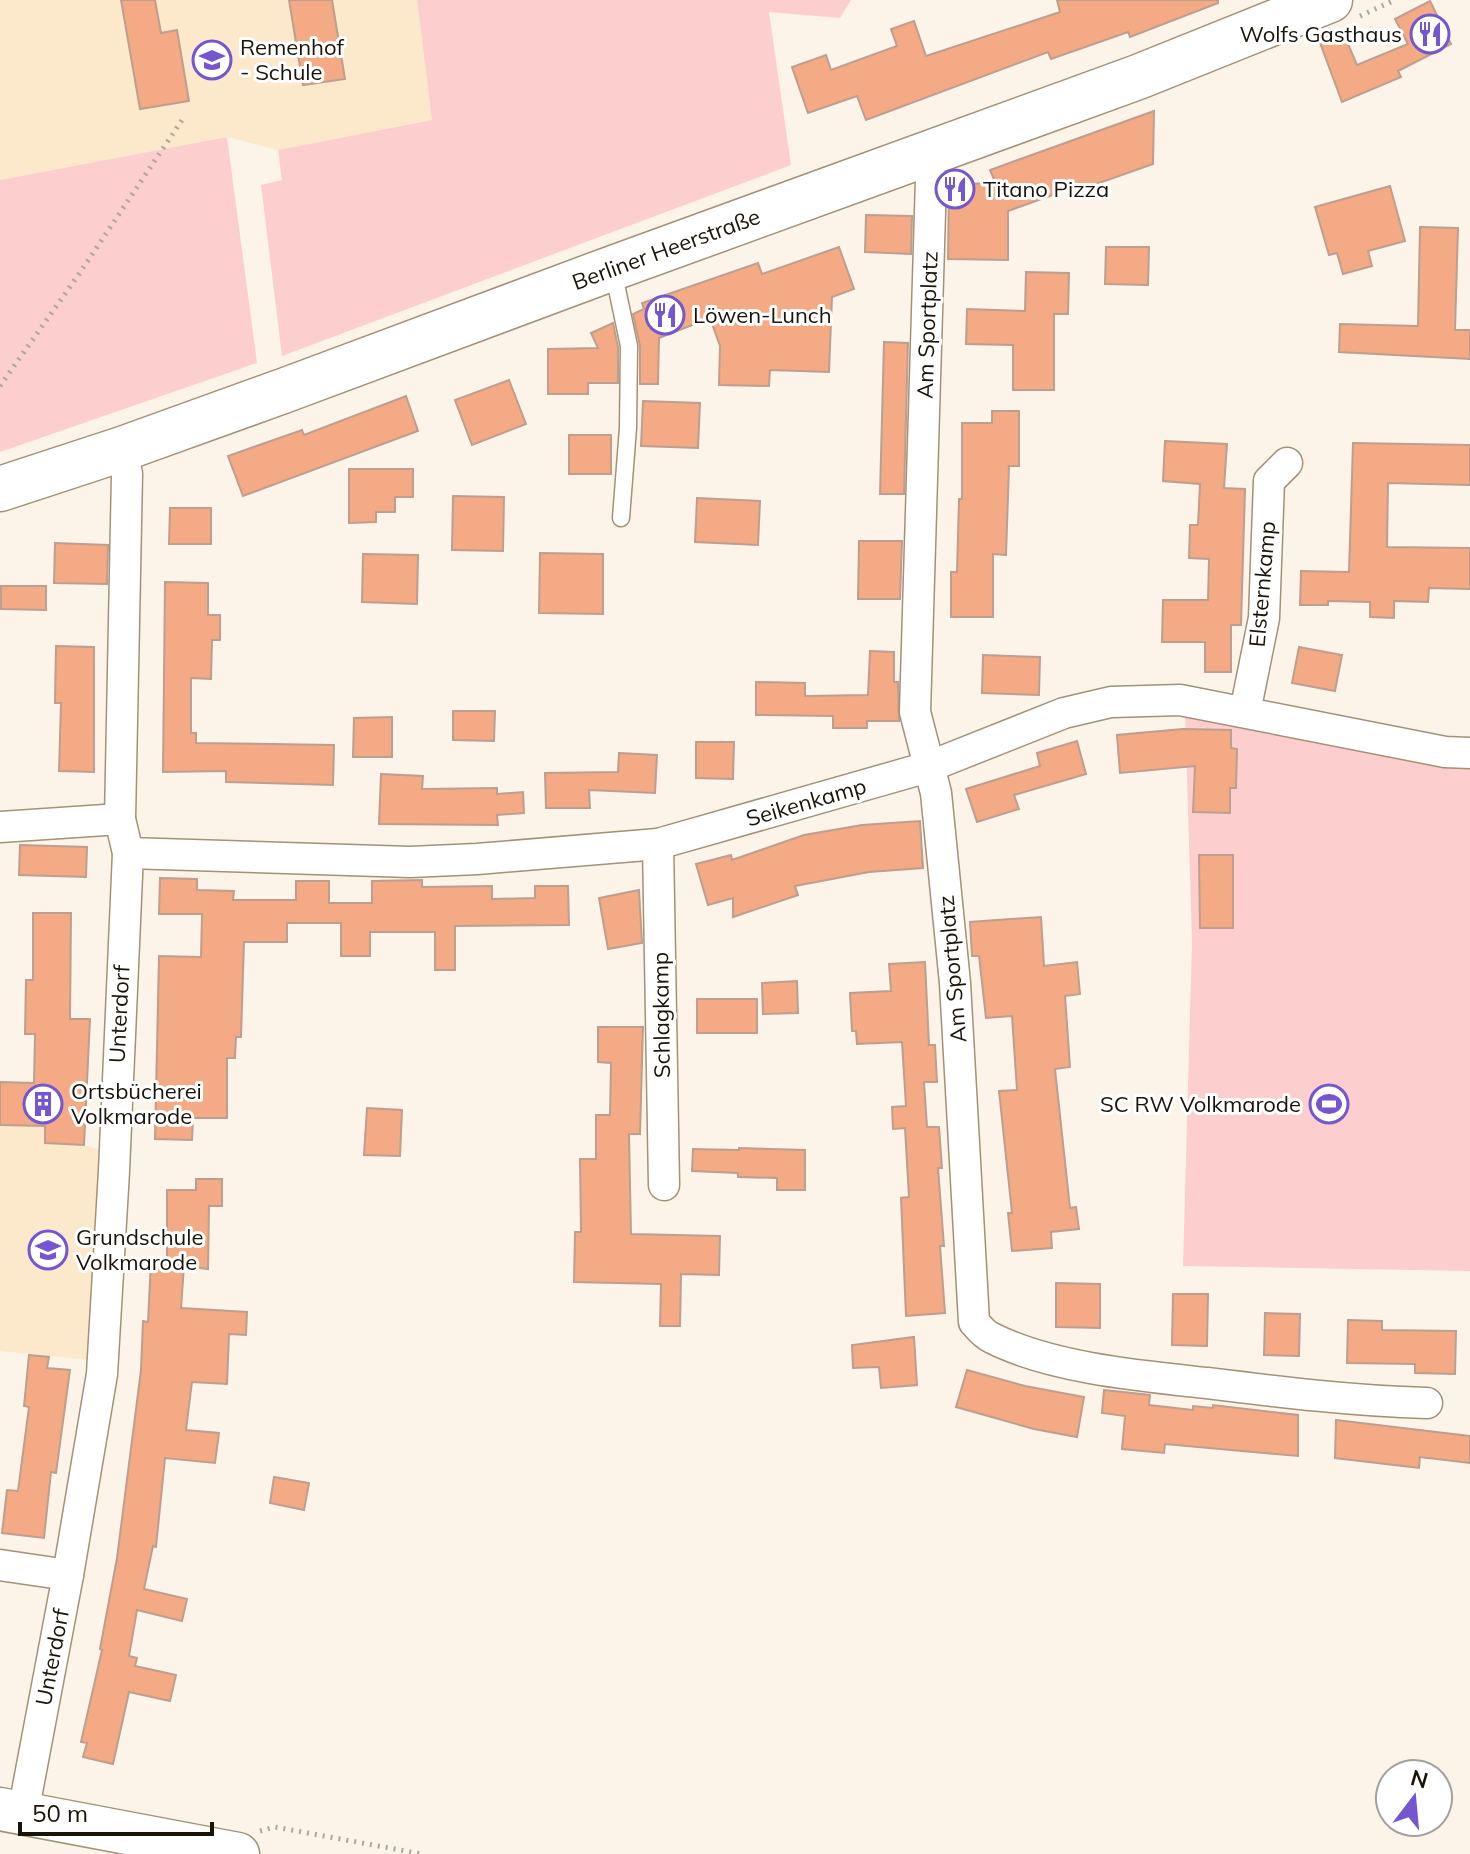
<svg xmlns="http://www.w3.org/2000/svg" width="1470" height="1854" font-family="Mulish,sans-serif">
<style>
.built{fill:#fce9cc}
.green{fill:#fdcece}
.building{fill:#f3aa85;stroke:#be9e8e;stroke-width:2}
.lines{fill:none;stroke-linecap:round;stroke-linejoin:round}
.lane-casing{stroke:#a49176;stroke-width:19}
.street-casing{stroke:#a49176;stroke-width:33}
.secondary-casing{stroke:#a49176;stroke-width:45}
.primary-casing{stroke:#a49176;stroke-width:47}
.path{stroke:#ada69b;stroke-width:5;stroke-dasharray:2 6;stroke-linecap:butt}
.lane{stroke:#fff;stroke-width:16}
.street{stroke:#fff;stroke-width:30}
.secondary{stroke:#fff;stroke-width:42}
.primary{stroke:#fff;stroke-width:44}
.labels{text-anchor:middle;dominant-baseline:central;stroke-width:6;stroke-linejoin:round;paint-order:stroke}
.poi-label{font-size:22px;fill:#191308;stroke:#fff;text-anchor:start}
.street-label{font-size:22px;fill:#191308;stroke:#fff}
</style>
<rect width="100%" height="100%" fill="#fcf4e9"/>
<g class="built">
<path d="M 0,0 L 417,0 L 432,120 L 278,150 L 227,137 L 0,180 Z"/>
<path d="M 0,1125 L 45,1126 L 45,1143 L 84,1145 L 101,1150 L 89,1360 L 0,1351 Z"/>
</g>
<g class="green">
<path d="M 417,0 L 851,0 L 840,18 L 769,12 L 791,165 L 282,356 L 261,185 L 282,180 L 278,150 L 432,120 Z"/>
<path d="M 227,137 L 257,363 L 0,452 L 0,180 Z"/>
<path d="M 1185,713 L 1470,765 L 1470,1271 L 1183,1266 L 1192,941 Z"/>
</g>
<g class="building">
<path d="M 121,0 L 155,0 L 161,33 L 177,30 L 189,101 L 140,109 Z"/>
<path d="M 289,0 L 332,0 L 345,79 L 303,85 Z"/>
<path d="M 1057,0 L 1218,0 L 1218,3 L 1130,37 L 1128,32 L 1051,59 L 1048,52 L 866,120 L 857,96 L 808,113 L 792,67 L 826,55 L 831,70 L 897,46 L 891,29 L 914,21 L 926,56 L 1060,12 Z"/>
<path d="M 1430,1 L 1451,44 L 1398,71 L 1401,77 L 1342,102 L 1319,40 L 1342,30 L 1357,65 L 1408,44 L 1395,19 Z"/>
<path d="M 1154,111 L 1153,164 L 1082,189 L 1080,185 L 1008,211 L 1008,260 L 948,259 L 949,183 L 996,184 L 990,170 Z"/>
<path d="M 1390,186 L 1405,241 L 1368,251 L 1372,266 L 1343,274 L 1337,253 L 1329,255 L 1315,207 Z"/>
<path d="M 866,215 L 912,216 L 911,254 L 865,252 Z"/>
<path d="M 1420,227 L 1458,228 L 1455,330 L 1470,330 L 1470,359 L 1339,352 L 1340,324 L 1418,326 Z"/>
<path d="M 839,247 L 854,289 L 832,297 L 829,372 L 770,370 L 769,386 L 719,385 L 720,346 L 710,318 L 659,338 L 658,384 L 640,384 L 640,346 L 633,314 L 644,309 L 642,303 L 758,263 L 762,274 Z"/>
<path d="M 1106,247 L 1149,247 L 1148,285 L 1105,284 Z"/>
<path d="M 1026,272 L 1069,273 L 1068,314 L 1054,314 L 1054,390 L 1013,390 L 1013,345 L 966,344 L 967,309 L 1025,311 Z"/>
<path d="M 613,323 L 618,347 L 618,383 L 588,383 L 588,394 L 548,394 L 548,349 L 598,348 L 591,333 Z"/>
<path d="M 884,342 L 908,343 L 904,494 L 880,494 Z"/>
<path d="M 509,380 L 526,424 L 472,445 L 455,400 Z"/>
<path d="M 406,396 L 418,431 L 243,496 L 228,456 L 302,430 L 304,435 Z"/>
<path d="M 643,401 L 700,403 L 698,448 L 641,446 Z"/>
<path d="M 992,411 L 1019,411 L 1019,466 L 1009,466 L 1006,555 L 993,554 L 993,617 L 951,617 L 951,572 L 957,572 L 959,499 L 962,499 L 962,423 L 992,423 Z"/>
<rect x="569" y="435" width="42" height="39"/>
<path d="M 1165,441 L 1227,444 L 1224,488 L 1245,489 L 1241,625 L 1231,625 L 1231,672 L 1205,672 L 1205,642 L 1162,642 L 1163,600 L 1208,600 L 1209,559 L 1189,558 L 1190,525 L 1198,525 L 1200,484 L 1163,481 Z"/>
<path d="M 1353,443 L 1470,445 L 1470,485 L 1388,483 L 1387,547 L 1470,548 L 1470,589 L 1429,588 L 1428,602 L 1394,601 L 1394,618 L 1370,617 L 1370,602 L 1328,601 L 1328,605 L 1300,605 L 1301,571 L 1349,572 Z"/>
<path d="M 349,469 L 413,469 L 413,497 L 395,497 L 395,512 L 376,512 L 376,522 L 349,523 Z"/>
<path d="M 453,496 L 504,497 L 503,551 L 452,550 Z"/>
<path d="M 697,498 L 760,501 L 758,545 L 695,542 Z"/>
<path d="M 170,508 L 211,508 L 211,544 L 169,544 Z"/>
<path d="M 859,541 L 902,541 L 900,599 L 858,599 Z"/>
<path d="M 55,543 L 108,545 L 107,584 L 54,583 Z"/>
<path d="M 540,553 L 603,554 L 603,614 L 539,613 Z"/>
<path d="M 363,554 L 418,555 L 417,604 L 362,602 Z"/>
<path d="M 165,582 L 208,583 L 208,615 L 220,615 L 220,640 L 212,640 L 211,679 L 191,678 L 191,733 L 196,733 L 196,743 L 334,745 L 333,785 L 226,782 L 226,771 L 163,772 Z"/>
<path d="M 1,586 L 46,586 L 46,610 L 1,609 Z"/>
<path d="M 56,646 L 94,647 L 94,772 L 59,771 L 61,703 L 55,703 Z"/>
<path d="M 1299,647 L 1342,655 L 1335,691 L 1292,683 Z"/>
<path d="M 870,651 L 894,652 L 894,682 L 898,682 L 899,721 L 867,721 L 867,728 L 833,728 L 833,716 L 756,715 L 756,682 L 805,683 L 805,696 L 868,695 Z"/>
<path d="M 983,655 L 1040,657 L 1039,695 L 982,693 Z"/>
<path d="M 453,711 L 495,711 L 494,741 L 453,740 Z"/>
<path d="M 392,717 L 392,757 L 353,757 L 354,718 Z"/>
<path d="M 1183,729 L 1231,730 L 1231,748 L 1237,749 L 1236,788 L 1230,788 L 1230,813 L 1193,812 L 1195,766 L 1120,773 L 1117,735 Z"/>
<path d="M 1077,741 L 1086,774 L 1014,795 L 1019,809 L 977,822 L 966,789 L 1040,766 L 1037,753 Z"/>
<path d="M 696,742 L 734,742 L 733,779 L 696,778 Z"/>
<path d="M 619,753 L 657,755 L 655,793 L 589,790 L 590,808 L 546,808 L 545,773 L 618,772 Z"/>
<path d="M 381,774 L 423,776 L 422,789 L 497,788 L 497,794 L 523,792 L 524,813 L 497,815 L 498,825 L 379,824 Z"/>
<path d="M 920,821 L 923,868 L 869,872 L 795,886 L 798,895 L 733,917 L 733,898 L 708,905 L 696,864 L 731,855 L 732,860 L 804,835 L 862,825 Z"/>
<path d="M 20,845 L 87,847 L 86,877 L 19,875 Z"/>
<path d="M 1199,855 L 1233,855 L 1233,928 L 1200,928 Z"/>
<path d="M 160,878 L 197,879 L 197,890 L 234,891 L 233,900 L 296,900 L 296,881 L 329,881 L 329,903 L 372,903 L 372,881 L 422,880 L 422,887 L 492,886 L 492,899 L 535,898 L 535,886 L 568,886 L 569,925 L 455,926 L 455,970 L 435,970 L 435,932 L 370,932 L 370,956 L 341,956 L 341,923 L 287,923 L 287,942 L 244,942 L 241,1037 L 236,1037 L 235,1058 L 227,1058 L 227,1118 L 193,1118 L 192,1140 L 155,1139 L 159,956 L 201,957 L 202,914 L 159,914 Z"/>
<path d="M 639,890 L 642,943 L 608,949 L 599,898 Z"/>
<path d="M 33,913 L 71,913 L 70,1019 L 90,1019 L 84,1145 L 45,1143 L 45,1126 L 0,1125 L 0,1082 L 34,1083 L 35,1034 L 25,1034 L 26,980 L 33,980 Z"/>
<path d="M 1041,917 L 1044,966 L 1077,962 L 1080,994 L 1065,996 L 1070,1067 L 1055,1069 L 1070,1208 L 1076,1207 L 1079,1229 L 1051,1232 L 1052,1248 L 1012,1251 L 1008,1213 L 1012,1213 L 999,1091 L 1017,1090 L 1012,1016 L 986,1018 L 979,956 L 972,956 L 970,922 Z"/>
<path d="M 925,962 L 929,1045 L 935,1045 L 937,1082 L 924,1082 L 927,1127 L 939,1127 L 942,1168 L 938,1168 L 944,1246 L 940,1246 L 945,1313 L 906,1316 L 901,1198 L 909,1197 L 905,1128 L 893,1129 L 892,1107 L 906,1106 L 902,1042 L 857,1044 L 856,1031 L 852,1031 L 850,993 L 891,991 L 889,964 Z"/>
<path d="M 797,981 L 798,1013 L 763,1014 L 762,983 Z"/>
<rect x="697" y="999" width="60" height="34"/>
<path d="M 598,1027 L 643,1027 L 640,1134 L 629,1134 L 631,1234 L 720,1236 L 719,1275 L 681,1274 L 680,1326 L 660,1326 L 661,1284 L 574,1282 L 575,1232 L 581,1232 L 580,1159 L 596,1159 L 596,1115 L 610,1115 L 611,1063 L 598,1062 Z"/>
<path d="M 367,1108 L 402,1110 L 400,1156 L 364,1155 Z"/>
<path d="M 739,1148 L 805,1150 L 805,1190 L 777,1190 L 777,1178 L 738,1177 L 738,1173 L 692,1171 L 693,1149 L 739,1150 Z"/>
<path d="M 196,1179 L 222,1179 L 222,1206 L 209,1206 L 208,1269 L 184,1266 L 181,1308 L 247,1312 L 246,1335 L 229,1334 L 227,1384 L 192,1382 L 186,1430 L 219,1433 L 215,1463 L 165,1458 L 156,1547 L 153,1546 L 144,1589 L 187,1599 L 182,1621 L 137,1610 L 129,1656 L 137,1658 L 135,1666 L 176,1675 L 170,1701 L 129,1692 L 113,1764 L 83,1757 L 87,1743 L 81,1742 L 102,1650 L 100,1649 L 117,1558 L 141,1370 L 143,1321 L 148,1322 L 151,1261 L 167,1262 L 167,1190 L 196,1190 Z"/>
<path d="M 1056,1283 L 1100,1284 L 1100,1328 L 1056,1327 Z"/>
<path d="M 1173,1294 L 1208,1294 L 1207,1346 L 1172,1345 Z"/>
<path d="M 1265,1313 L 1300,1314 L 1299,1356 L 1264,1355 Z"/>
<path d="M 1348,1320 L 1382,1321 L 1382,1330 L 1456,1331 L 1455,1374 L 1415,1373 L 1415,1364 L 1347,1363 Z"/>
<path d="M 914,1337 L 917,1385 L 881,1388 L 879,1367 L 853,1368 L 852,1345 Z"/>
<path d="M 29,1355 L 49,1357 L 47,1368 L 70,1370 L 56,1473 L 51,1472 L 44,1538 L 2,1533 L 7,1490 L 18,1491 L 29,1407 L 24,1406 Z"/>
<path d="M 967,1370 L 1025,1386 L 1084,1397 L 1077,1437 L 1034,1429 L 956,1407 Z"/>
<path d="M 1104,1390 L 1150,1395 L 1149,1405 L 1193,1410 L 1193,1406 L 1213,1408 L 1213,1405 L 1298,1415 L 1298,1456 L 1165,1444 L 1164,1453 L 1122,1449 L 1125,1416 L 1102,1413 Z"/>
<path d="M 1336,1420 L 1470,1436 L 1470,1463 L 1420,1457 L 1419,1468 L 1335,1458 Z"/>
<path d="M 274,1477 L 309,1483 L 304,1510 L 270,1503 Z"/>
</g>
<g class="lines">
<g class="lane-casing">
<path id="lane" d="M 613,270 L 629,346 L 628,428 L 621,518"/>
</g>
<g class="street-casing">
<g id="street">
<path d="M 924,155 L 931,179 L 915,712 L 936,793 L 955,983 L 974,1322 C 979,1328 985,1335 992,1338 C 1051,1368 1141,1376 1207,1383 C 1280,1392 1353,1401 1427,1403"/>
<path d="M 1245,712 L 1264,618 L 1269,481 L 1287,463"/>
<path d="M 0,827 L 120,819"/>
<path d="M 658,844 L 664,1185"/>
<path d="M 128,853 L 410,862 L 477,859 L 658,844 L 928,767 L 1064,713 L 1111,702 L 1180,700 L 1445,752 L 1470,753"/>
<path d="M 0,1565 L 68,1575"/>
<path d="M 23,1813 L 68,1575 L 102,1374 L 114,1171 L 128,853 L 120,819 L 127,474 L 122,449"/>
</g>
</g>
<g class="secondary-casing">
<path id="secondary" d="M 0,1809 L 238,1854"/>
</g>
<g class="primary-casing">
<path id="primary" d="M 0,489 L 122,449 L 283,391 L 613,268 L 1138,77 L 1330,0"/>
</g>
<g class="path">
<path d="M 1360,16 L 1395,0"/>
<path d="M 0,386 L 79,274 L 182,120"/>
<path d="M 260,1831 L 275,1827 L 422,1854"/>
</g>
<use href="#lane" class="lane"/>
<use href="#street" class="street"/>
<use href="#secondary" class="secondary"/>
<use href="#primary" class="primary"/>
</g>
<defs>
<g id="restaurant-ring" transform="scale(2)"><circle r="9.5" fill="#fff" stroke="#7356d0" stroke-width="1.5"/><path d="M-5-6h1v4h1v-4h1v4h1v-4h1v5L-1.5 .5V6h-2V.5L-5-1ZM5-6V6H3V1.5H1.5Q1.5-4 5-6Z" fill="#7356d0"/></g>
<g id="school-ring" transform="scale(2)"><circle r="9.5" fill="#fff" stroke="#7356d0" stroke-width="1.5"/><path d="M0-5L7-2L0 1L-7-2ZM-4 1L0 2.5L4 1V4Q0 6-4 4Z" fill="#7356d0"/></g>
<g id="building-ring" transform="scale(2)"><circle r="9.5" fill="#fff" stroke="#7356d0" stroke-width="1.5"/><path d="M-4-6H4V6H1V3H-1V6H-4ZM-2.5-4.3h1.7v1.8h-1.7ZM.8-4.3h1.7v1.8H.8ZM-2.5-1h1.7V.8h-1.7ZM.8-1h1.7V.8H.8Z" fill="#7356d0"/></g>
<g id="stadium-ring" transform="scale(2)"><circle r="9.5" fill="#fff" stroke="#7356d0" stroke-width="1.5"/><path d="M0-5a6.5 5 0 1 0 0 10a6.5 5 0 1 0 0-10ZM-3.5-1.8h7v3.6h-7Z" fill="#7356d0"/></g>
</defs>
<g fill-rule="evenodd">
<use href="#restaurant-ring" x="1430" y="34"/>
<use href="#school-ring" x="212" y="60"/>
<use href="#restaurant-ring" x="955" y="189"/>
<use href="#restaurant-ring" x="665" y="315"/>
<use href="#building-ring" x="43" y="1104"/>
<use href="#stadium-ring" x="1329" y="1104"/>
<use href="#school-ring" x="48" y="1250"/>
</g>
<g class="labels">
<g class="poi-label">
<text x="1402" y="34" text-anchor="end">Wolfs Gasthaus</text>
<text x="240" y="47">Remenhof<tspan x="240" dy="25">- Schule</tspan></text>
<text x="983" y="189">Titano Pizza</text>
<text x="693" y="315">Löwen-Lunch</text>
<text x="71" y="1091">Ortsbücherei<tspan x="71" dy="25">Volkmarode</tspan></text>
<text x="1301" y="1104" text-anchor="end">SC RW Volkmarode</text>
<text x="76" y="1237">Grundschule<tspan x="76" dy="25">Volkmarode</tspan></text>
</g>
<g class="street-label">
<text transform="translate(666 249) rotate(-20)">Berliner Heerstraße</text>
<text transform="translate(927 325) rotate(-88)">Am Sportplatz</text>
<text transform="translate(1262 584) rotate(-85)">Elsternkamp</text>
<text transform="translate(806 802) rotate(-16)">Seikenkamp</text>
<text transform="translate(952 969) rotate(-95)">Am Sportplatz</text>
<text transform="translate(119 1014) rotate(-87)">Unterdorf</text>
<text transform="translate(661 1015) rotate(-91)">Schlagkamp</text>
<text transform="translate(52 1657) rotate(-79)">Unterdorf</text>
</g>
</g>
<g transform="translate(1414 1798) rotate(16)"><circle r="38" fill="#ffffff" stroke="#a3a19c" stroke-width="2"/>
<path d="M0-6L14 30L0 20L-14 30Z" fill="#7356d0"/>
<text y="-12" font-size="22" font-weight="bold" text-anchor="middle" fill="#191308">N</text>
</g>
<path d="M20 1822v12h192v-12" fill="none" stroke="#191308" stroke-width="4"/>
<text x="32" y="1822" font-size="24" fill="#191308" stroke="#ffffff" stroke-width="6" paint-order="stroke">50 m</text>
</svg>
